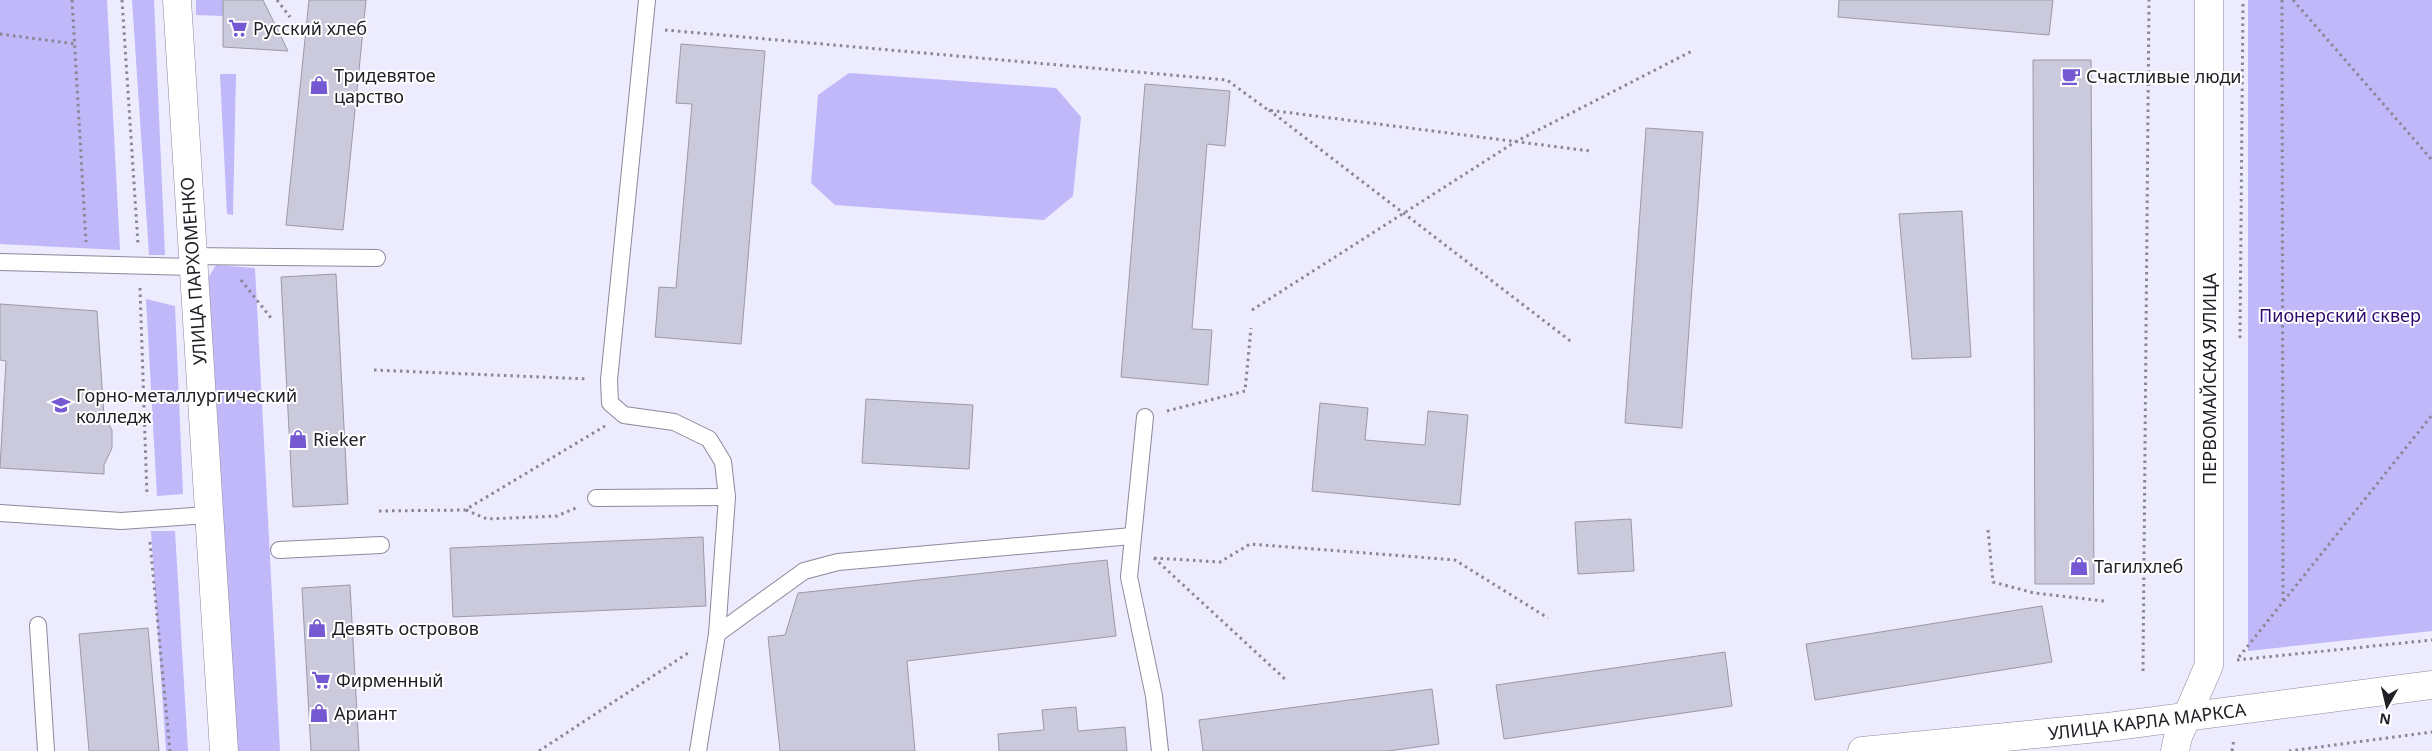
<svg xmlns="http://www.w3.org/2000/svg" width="2432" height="751" font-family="'Noto Sans',sans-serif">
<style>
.green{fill:#c0b8f9}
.building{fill:#cbcadc;stroke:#9a99aa}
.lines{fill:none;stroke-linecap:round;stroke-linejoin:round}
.lane-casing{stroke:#8b8a9b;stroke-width:18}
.secondary-casing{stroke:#8b8a9b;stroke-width:29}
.path{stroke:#888794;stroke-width:3;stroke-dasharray:2.5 4;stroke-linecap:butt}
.lane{stroke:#fff;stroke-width:16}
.secondary{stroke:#fff;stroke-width:28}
.labels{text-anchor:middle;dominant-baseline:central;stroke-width:4;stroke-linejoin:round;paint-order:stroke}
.poi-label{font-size:18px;fill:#202027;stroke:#fff;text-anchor:start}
.street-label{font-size:18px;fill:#202027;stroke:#fff}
.park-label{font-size:18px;fill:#2e076c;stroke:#fff}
</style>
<rect width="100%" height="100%" fill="#edebfe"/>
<g class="green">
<path d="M 0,0 L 107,0 L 120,250 L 0,244 Z"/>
<path d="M 132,0 L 154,0 L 165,255 L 149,255 Z"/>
<path d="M 196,0 L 223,0 L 223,16 L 196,15 Z"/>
<path d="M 2248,0 L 2432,0 L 2432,631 L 2248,651 Z"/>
<path d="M 849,73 L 1056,88 L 1081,117 L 1073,196 L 1044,220 L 835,205 L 811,183 L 818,95 Z"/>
<path d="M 220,74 L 236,74 L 233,215 L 227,214 Z"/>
<path d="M 216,265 L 255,268 L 280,751 L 235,751 L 208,278 Z"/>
<path d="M 146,299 L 175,306 L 183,494 L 157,496 Z"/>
<path d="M 151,531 L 175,531 L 188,751 L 166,751 Z"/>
</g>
<g class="building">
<path d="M 223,0 L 263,0 L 288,51 L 223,47 Z"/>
<path d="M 309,0 L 366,0 L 343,230 L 286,225 Z"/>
<path d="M 1839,0 L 2053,0 L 2049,35 L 1838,17 Z"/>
<path d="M 681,44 L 765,51 L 741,344 L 655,337 L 659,287 L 676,288 L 692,104 L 676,103 Z"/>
<path d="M 2033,60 L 2091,60 L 2094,584 L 2035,584 Z"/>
<path d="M 1145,84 L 1230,91 L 1225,146 L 1207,144 L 1192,329 L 1212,330 L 1208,385 L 1121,377 Z"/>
<path d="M 1646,128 L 1703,132 L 1682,428 L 1625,423 Z"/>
<path d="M 1962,211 L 1971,357 L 1912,359 L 1899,214 Z"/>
<path d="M 336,274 L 348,504 L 293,507 L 281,277 Z"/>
<path d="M 0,304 L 97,311 L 104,416 L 112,430 L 112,448 L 104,465 L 104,474 L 0,468 L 6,361 L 0,360 Z"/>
<path d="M 866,399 L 973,405 L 969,469 L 862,463 Z"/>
<path d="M 1320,403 L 1368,408 L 1365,440 L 1425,445 L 1428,411 L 1468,415 L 1460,505 L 1312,491 Z"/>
<path d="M 1631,519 L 1634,571 L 1578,574 L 1575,522 Z"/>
<path d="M 703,537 L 706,606 L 453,617 L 450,548 Z"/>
<path d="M 1107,560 L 1116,636 L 907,661 L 915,751 L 780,751 L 768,637 L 785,635 L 798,593 Z"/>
<path d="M 350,585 L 359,751 L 311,751 L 302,588 Z"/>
<path d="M 2042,606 L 2052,662 L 1815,700 L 1806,644 Z"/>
<path d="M 148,628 L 159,751 L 89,751 L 79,634 Z"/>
<path d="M 1725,652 L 1732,706 L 1504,739 L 1496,685 Z"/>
<path d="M 1432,689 L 1439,744 L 1388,751 L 1203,751 L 1199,720 Z"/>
<path d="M 1076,707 L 1078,731 L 1125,727 L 1127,751 L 999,751 L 998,734 L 1044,730 L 1042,710 Z"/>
</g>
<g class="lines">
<g class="lane-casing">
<g id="lane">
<path d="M 647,0 L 609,380 L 610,403 L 624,415 L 674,422 L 709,439 L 723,462 L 727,497 L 717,634 L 698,751"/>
<path d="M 191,256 L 377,258"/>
<path d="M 0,262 L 192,267"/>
<path d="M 1145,417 L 1129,577 L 1154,696 L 1160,751"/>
<path d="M 596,498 L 727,497"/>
<path d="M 0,513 L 121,521 L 208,515"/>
<path d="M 279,550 L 381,545"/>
<path d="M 38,625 L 46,751"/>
<path d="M 717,634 L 804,571 L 838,562 L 1132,536"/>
</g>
</g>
<g class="secondary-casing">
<g id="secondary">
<path d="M 177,0 L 224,751"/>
<path d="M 1862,751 L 2108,727 L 2432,685"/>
<path d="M 2175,751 L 2178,737 L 2209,665 L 2209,0"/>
</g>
</g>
<g class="path">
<path d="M 72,0 L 86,242"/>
<path d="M 122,0 L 138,244"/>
<path d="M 277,0 L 290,17"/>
<path d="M 2282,0 L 2283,600"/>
<path d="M 2293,0 L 2432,160"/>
<path d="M 665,30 L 1227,80 L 1268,110 L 1590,151"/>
<path d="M 0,34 L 76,44"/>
<path d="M 1269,110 L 1573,343"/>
<path d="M 241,280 L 271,318"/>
<path d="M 140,288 L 147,496"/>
<path d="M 1252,310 L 1515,142 L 1694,50"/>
<path d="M 2240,338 L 2243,0"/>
<path d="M 374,370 L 588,379"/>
<path d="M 1167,411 L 1245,391 L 1251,328"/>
<path d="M 466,510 L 487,519 L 557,516 L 576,508"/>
<path d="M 379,511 L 465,510 L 605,426"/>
<path d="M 1988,530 L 1993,582 L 2034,593 L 2104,601"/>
<path d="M 150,542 L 170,751"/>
<path d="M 1154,558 L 1220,562 L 1250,544 L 1455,560 L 1548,618"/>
<path d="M 1154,558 L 1286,680"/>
<path d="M 2239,657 L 2432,415"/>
<path d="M 2237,660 L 2432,640"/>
<path d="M 2143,671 L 2149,0"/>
<path d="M 539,751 L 691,651"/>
<path d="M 2232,751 L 2234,739"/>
<path d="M 2289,751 L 2432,732"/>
</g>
<use href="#lane" class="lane"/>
<use href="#secondary" class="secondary"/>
</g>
<defs>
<g id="supermarket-bare" transform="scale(1.5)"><path d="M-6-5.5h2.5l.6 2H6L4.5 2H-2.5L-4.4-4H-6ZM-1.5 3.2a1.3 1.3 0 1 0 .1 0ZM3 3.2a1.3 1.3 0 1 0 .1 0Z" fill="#7559d3" stroke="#fff" stroke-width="2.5" paint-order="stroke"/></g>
<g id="cafe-bare" transform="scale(1.5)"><path d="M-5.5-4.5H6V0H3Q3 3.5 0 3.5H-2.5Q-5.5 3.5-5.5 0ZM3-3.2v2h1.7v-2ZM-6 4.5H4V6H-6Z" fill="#7559d3" stroke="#fff" stroke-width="2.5" paint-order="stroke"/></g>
<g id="shop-bare" transform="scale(1.5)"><path d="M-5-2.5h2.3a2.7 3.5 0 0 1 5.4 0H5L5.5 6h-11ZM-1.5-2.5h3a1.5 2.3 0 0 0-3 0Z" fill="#7559d3" stroke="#fff" stroke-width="2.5" paint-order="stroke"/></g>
<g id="university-bare" transform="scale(1.5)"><path d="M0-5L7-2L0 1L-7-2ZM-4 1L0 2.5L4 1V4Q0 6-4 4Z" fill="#7559d3" stroke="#fff" stroke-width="2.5" paint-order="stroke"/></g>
</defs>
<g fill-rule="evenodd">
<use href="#supermarket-bare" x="238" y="28"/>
<use href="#cafe-bare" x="2071" y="76"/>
<use href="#shop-bare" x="319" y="85"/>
<use href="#university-bare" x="61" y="405"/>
<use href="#shop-bare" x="298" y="439"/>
<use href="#shop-bare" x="2079" y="566"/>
<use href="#shop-bare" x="317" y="628"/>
<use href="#supermarket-bare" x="321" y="680"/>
<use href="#shop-bare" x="319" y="713"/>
</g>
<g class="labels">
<g class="poi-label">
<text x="253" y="28">Русский хлеб</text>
<text x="334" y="75">Тридевятое<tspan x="334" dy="21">царство</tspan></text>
<text x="2086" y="76">Счастливые люди</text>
<text x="76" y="395">Горно-металлургический<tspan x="76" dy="21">колледж</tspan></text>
<text x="313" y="439">Rieker</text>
<text x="2094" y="566">Тагилхлеб</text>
<text x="332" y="628">Девять островов</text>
<text x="336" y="680">Фирменный</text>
<text x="334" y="713">Ариант</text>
</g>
<g class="street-label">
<text transform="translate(193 271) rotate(-94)">УЛИЦА ПАРХОМЕНКО</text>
<text transform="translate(2209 379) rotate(-90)">ПЕРВОМАЙСКАЯ УЛИЦА</text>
<text transform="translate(2147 721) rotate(-7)">УЛИЦА КАРЛА МАРКСА</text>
</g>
<g class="park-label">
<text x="2340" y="315">Пионерский сквер</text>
</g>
</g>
<g transform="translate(2387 706) rotate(188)" stroke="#ffffff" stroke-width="4" paint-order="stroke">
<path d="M0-4L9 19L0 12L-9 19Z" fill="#202027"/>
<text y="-8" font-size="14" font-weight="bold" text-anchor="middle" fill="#202027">N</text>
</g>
</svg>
